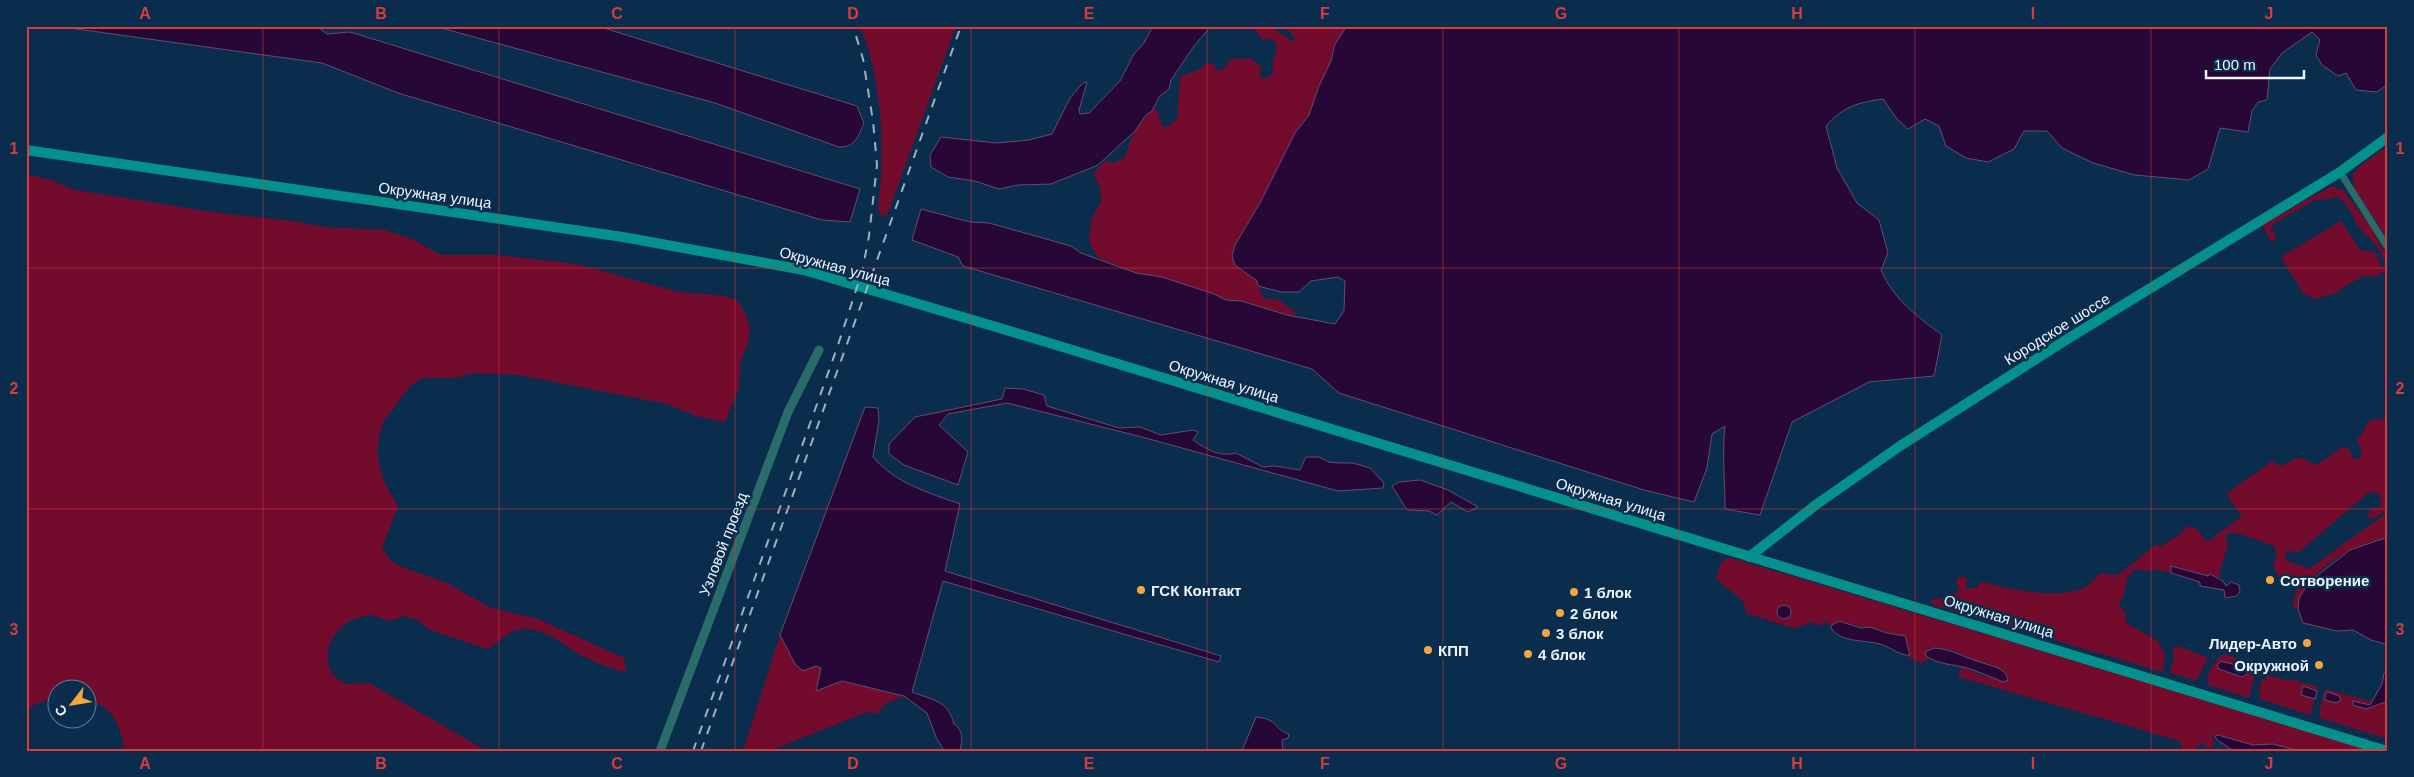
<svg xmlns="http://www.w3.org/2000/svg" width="2414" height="777" font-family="Arial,sans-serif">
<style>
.green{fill:#730b2c;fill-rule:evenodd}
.water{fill:#260736;stroke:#624e70}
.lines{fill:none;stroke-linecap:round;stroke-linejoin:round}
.minor{stroke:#2a6c69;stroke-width:7}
.tertiary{stroke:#2a6c69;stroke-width:9}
.secondary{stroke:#04908b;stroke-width:10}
.rail{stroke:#a0b0be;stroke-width:2;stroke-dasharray:9 9;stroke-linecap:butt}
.grid{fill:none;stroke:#d83c3d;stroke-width:1;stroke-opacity:0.55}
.poi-dot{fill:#f1a63f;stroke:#0a2d4e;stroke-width:2}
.labels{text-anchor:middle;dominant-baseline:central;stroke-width:5;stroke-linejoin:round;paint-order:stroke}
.street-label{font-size:15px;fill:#eff4f9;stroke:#0a2d4e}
.poi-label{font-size:15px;font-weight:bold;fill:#eff4f9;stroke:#0a2d4e;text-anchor:start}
.neatline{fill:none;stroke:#d83c3d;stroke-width:2}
.grid-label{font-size:16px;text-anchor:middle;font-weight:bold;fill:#d83c3d}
</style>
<rect width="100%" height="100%" fill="#0a2d4e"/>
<g class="green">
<path d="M 860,26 L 956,26 L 888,213 L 882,217 L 878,209 C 885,151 883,81 860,26 Z"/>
<path d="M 1257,26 L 1269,26 L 1293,42 L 1295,39 L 1286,26 L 1347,26 L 1332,51 L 1331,61 L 1319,87 L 1309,115 L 1299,127 L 1261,201 L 1235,245 L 1233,260 L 1235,265 L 1258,281 C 1260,295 1264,302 1278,299 L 1294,311 L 1295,315 L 1292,316 L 1241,301 L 1226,300 L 1214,294 L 1162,277 L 1136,273 L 1097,257 L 1089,241 L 1091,220 L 1101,201 L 1100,189 L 1094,173 L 1105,161 L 1114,163 L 1125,157 L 1133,134 L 1154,107 L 1158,112 L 1162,126 L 1167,127 L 1177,119 L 1180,77 L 1200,69 L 1206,63 L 1215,65 L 1216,70 L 1221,71 L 1232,59 L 1250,58 L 1261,67 L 1260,76 L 1264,79 L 1274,73 C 1267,60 1285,51 1271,38 L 1262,40 L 1255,29 Z"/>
<path d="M 2388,146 L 2388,240 L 2355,189 L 2352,175 L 2359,166 Z"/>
<path d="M 26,174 L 48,179 L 76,190 L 218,213 L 294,221 L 325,227 L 385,230 L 414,240 L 441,255 L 498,255 L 576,264 L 679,292 L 725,296 L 738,301 L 746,315 L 750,329 L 748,344 L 741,359 L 738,390 L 725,422 L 696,416 L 667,404 L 519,375 L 472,373 L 456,378 L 422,378 L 410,386 L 383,422 L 379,437 L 377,452 L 380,467 L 384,482 L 398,506 L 382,547 L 390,560 L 402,567 L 447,583 L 491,608 L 538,619 L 624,658 L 626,672 C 611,669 597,663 583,656 C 562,645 541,623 516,630 C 509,632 495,645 487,649 L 430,630 L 418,620 L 403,616 L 389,621 L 373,615 L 359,617 L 345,624 L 334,635 L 328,649 L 328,664 L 334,677 L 347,684 L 369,683 L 487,751 L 124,751 C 122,727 112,705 88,700 L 88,690 L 58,690 L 57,697 L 36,704 L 26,710 Z"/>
<path d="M 2331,186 L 2343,190 L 2370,225 L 2388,259 L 2388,269 L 2376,277 L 2363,276 L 2333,294 L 2314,299 L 2303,293 L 2281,257 L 2341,221 L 2360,250 L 2375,252 L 2382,267 L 2387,267 C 2383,253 2372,239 2362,231 C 2352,221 2352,204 2336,196 L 2330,199 L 2315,200 L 2273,224 L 2270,230 L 2275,233 L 2276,237 L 2272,243 L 2262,225 Z"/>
<path d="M 2388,419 L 2388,508 L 2375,518 L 2369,518 L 2368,513 L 2373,508 L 2382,506 L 2379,494 L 2374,492 L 2368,493 L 2299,552 L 2287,551 L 2284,555 L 2288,561 L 2309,569 L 2388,512 L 2388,537 C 2376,543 2362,544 2351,550 C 2328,561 2300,584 2298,609 L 2292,605 L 2299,584 L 2278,576 L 2273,565 L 2277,555 L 2274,546 L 2240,534 L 2230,533 L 2225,536 L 2228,544 L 2218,578 L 2172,566 L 2171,573 L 2155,569 L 2151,571 L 2135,569 L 2127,578 L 2124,595 L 2119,602 L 2121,608 L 2125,611 L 2126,623 L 2158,641 L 2165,655 L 2163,672 L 1933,605 L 1931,600 C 1944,595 1949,605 1959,588 L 1956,581 L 1959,577 L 1967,577 L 1966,588 L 1977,588 L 1979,583 L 1983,582 C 2009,589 2058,600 2083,588 C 2091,585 2094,577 2101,573 L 2113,575 L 2119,574 L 2157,544 L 2160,547 L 2180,534 L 2187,526 L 2197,529 L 2207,542 L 2242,516 L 2226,494 L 2272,461 L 2280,466 C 2286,464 2295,457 2302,458 C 2307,460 2311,464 2317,465 C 2325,458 2334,454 2342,447 L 2348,448 L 2353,458 L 2358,460 L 2362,453 L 2357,439 C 2365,434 2364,425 2370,421 C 2375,418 2382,420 2388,419 Z"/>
<path d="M 1727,558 L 1732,558 L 2374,751 L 2299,751 L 2273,745 L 2253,745 L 2218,735 L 2212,737 L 2214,745 L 2211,748 L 2207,747 L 2204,744 L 2200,744 L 2192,751 L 2182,751 L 2180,741 L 1959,677 L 1958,675 L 1962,667 L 1980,675 L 1996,678 L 1989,664 C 1968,662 1950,642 1928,649 L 1926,656 L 1929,659 L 1921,663 L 1908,657 L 1910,655 L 1908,647 C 1904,643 1898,637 1893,634 C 1875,627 1857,627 1839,621 L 1832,625 L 1824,622 L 1819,626 L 1811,622 L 1796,628 L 1782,625 L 1747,613 L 1743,601 L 1716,579 L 1720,565 Z"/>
<path d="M 780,635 L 795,664 L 809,670 L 816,665 L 821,668 L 816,690 L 842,681 L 904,696 L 885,704 L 877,714 L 867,712 L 769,751 L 743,751 Z"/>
<path d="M 2178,646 L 2208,658 L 2198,678 L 2195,680 L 2170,673 L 2174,657 L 2173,648 Z"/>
<path d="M 2225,654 L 2254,664 L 2255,673 L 2249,698 L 2208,685 C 2205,675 2215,657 2225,654 ZM 2221,661 L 2247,668 L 2242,677 L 2224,670 L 2218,664 Z"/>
<path d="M 2267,675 L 2291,681 L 2292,679 L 2318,687 L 2310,715 L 2260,699 L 2259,692 L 2262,679 L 2266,680 Z"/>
<path d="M 2325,689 L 2373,702 L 2366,705 L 2353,702 L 2366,709 L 2388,701 L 2388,739 L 2320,718 L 2319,714 Z"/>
</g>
<g class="water">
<path d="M 55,26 L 316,26 L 327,34 L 350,32 L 860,189 L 850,222 L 822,220 L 398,93 L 322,63 Z"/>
<path d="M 434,26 L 597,26 L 857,106 L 864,123 C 859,135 855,148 839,147 L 715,103 Z"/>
<path d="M 1153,26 L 1211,26 L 1194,46 L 1171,80 L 1169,89 L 1159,97 L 1152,111 L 1145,116 L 1136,130 L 1098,165 L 1051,184 L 1018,185 L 999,189 L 975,181 L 948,177 L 931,167 L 930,155 L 941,137 L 996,143 L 1029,140 L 1052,134 L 1070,98 L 1083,83 L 1087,82 L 1079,110 L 1080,114 L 1089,113 L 1120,81 L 1134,54 L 1144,43 Z"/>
<path d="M 1347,26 L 2388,26 L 2388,84 L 2377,92 L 2356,90 L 2346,73 L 2338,76 L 2322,65 L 2316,55 L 2320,40 L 2312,32 L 2282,53 L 2270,69 L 2267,100 L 2258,102 L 2252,111 L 2248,132 L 2220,128 L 2208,169 L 2189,180 L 2135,175 L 2093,163 L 2062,148 L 2047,131 L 2024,131 L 2014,149 L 1988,162 L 1966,158 L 1946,146 L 1939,126 L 1925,119 L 1908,129 L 1897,119 L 1883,99 C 1859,102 1842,107 1826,126 L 1837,168 L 1857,203 L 1879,220 L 1888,253 L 1881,270 C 1893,299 1918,317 1942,335 L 1934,376 L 1869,382 L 1792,422 L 1760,515 L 1725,509 C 1725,481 1722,453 1725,426 L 1712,434 L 1707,468 L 1694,502 L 1644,490 L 1339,393 L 1312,369 L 963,266 L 958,257 L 912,240 L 921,209 L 970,222 L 989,223 L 1071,246 L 1081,253 L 1136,273 L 1162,277 L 1214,294 L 1226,300 L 1241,301 L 1287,315 L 1335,324 L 1344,311 L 1345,281 L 1338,277 L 1311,281 L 1299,292 L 1281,292 L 1258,286 L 1257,281 L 1235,265 L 1232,256 L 1235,245 L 1261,201 L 1295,133 L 1309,115 L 1319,86 L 1331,61 L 1335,44 Z"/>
<path d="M 1005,388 L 1023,389 L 1044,395 L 1047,406 L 1119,428 L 1140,427 L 1161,435 L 1193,430 L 1198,432 L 1193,440 C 1208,450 1219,457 1236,453 L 1263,467 L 1275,466 L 1300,470 L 1306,457 L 1319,457 L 1329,462 L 1339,463 L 1353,463 L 1370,468 L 1384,483 L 1383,488 L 1338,491 L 1142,437 L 1007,403 L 948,414 L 939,425 L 968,452 L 958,485 L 904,465 L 889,454 L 889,444 L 915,417 L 1002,399 Z"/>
<path d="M 865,407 L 878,408 L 879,420 L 873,457 C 895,483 929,493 960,504 L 945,571 L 1221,656 L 1219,662 L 943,581 L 912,692 C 932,700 948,700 954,724 C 964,731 962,740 960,751 L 944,751 L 936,737 L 927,713 L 904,696 L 842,681 L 816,691 L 821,668 L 816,666 L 803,671 L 795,664 L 780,635 Z"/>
<path d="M 1420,480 L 1448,490 L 1478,507 L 1468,512 L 1451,502 L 1437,515 L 1429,511 L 1407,510 L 1392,486 L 1399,482 Z"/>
<path d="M 2388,537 L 2388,645 L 2371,640 L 2353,630 L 2337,631 L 2303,623 L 2298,609 L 2299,598 L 2309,582 L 2350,550 Z"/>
<path d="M 2171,566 L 2208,576 L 2210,574 L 2223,581 L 2226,586 L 2231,582 L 2239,585 L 2240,592 L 2236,596 L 2225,598 L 2224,590 L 2200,586 L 2200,582 L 2171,573 Z"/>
<circle cx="1784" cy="612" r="7"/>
<path d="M 1839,621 L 1861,628 L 1870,627 L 1887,633 L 1905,636 L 1910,655 C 1903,657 1889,647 1883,645 C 1867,639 1842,644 1831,628 L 1832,625 Z"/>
<path d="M 1934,648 C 1953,649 1962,657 1980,662 C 1990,666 2006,667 2008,680 L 2003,682 C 1991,677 1980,672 1967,668 C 1953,664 1939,665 1926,656 L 1925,652 Z"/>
<path d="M 2221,661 L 2247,668 L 2250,672 L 2242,677 L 2219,669 L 2217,665 Z"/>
<path d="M 2388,667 L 2388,701 L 2366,709 L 2353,705 L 2353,701 L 2370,705 L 2382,684 L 2384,673 Z"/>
<path d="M 2303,686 L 2317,691 L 2315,699 L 2301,695 Z"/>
<path d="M 2328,692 L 2339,696 L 2341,700 L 2336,703 L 2325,700 L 2325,694 Z"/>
<path d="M 1256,717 C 1279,719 1274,730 1289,734 L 1288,738 L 1282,740 L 1283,750 L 1242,751 Z"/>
<path d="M 2218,735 L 2253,745 L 2273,744 L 2299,751 L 2234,751 L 2217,740 L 2215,736 Z"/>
</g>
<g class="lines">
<path class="minor" d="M 2340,172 L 2388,248"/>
<path class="tertiary" d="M 660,751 L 788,412 L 819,350"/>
<g class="secondary">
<path d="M 26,150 L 623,237 L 804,270 L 1043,341 L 2387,751"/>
<path d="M 1749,557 L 1817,504 L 1900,446 L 2069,338 L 2340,172 L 2388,137"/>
</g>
<g class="rail">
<path d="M 693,751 L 837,348 L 862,272 L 869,236 L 877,165 L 873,121 L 863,59 L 853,26"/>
<path d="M 701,751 L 961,26"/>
</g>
</g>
<path class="grid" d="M 263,26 L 263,751M 499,26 L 499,751M 735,26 L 735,751M 971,26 L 971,751M 1207,26 L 1207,751M 1443,26 L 1443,751M 1679,26 L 1679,751M 1915,26 L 1915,751M 2151,26 L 2151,751M 26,268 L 2388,268M 26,509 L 2388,509"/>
<g class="poi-dot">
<circle cx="2270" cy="580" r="5"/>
<circle cx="1141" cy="590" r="5"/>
<circle cx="1574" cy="592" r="5"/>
<circle cx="1560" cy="613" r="5"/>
<circle cx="1546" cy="633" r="5"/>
<circle cx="2307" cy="643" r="5"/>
<circle cx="1428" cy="650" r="5"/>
<circle cx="1528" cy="654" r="5"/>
<circle cx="2319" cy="665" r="5"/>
</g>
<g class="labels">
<g class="street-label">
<text transform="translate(435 195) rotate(8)">Окружная улица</text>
<text transform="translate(835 266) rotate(15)">Окружная улица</text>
<text transform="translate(2057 329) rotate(-32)">Кородское шоссе</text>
<text transform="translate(1224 381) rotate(17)">Окружная улица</text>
<text transform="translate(1611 499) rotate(17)">Окружная улица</text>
<text transform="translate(723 544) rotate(-69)">Узловой проезд</text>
<text transform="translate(1999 616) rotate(17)">Окружная улица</text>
</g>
<g class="poi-label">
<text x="2280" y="580">Сотворение</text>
<text x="1151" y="590">ГСК Контакт</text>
<text x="1584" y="592">1 блок</text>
<text x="1570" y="613">2 блок</text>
<text x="1556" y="633">3 блок</text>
<text x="2297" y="643" text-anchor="end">Лидер-Авто</text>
<text x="1438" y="650">КПП</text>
<text x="1538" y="654">4 блок</text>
<text x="2309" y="665" text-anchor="end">Окружной</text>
</g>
</g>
<rect width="2414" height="777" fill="none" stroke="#0a2d4e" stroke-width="55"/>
<g transform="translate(72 704) rotate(239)"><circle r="24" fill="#0a2d4e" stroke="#667d92"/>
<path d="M0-4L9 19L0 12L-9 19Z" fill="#f1a63f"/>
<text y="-8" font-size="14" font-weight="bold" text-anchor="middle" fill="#eff4f9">С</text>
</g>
<path d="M2206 70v8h98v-8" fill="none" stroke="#eff4f9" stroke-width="2.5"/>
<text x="2214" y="70" font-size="15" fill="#eff4f9" stroke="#0a2d4e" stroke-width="4" paint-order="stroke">100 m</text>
<rect x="28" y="28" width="2358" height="722" class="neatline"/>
<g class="grid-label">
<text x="145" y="19">A</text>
<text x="381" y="19">B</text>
<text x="617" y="19">C</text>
<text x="853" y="19">D</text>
<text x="1089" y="19">E</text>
<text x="1325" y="19">F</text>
<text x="1561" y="19">G</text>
<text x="1797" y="19">H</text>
<text x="2033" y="19">I</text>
<text x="2269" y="19">J</text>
<text x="14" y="154">1</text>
<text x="2400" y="154">1</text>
<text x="14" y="394">2</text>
<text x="2400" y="394">2</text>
<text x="14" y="635">3</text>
<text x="2400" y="635">3</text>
<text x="145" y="769">A</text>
<text x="381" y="769">B</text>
<text x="617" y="769">C</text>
<text x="853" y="769">D</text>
<text x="1089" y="769">E</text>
<text x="1325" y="769">F</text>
<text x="1561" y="769">G</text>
<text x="1797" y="769">H</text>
<text x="2033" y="769">I</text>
<text x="2269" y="769">J</text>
</g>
</svg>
